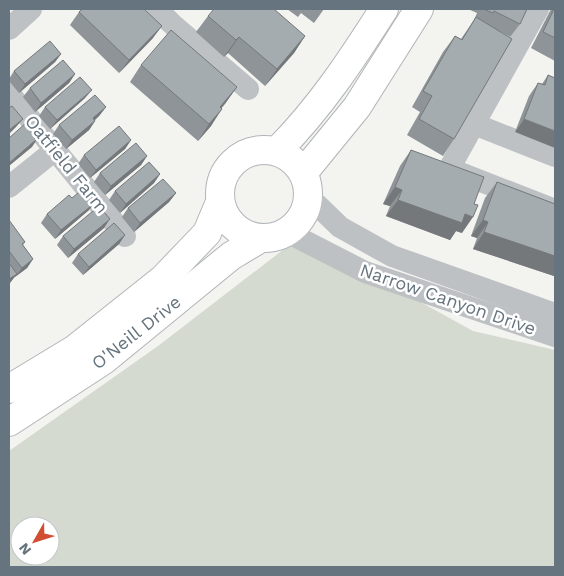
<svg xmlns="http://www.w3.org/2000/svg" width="564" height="576" font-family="'Work Sans',sans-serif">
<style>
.green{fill:#d5dad1;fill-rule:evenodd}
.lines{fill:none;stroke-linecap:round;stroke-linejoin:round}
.major-casing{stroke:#b1b5b8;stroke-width:30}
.minor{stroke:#bdc1c4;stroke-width:22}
.major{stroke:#fff;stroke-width:28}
.wall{fill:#8e9497}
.shaded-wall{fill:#74787b}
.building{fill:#a5acb0;stroke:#74787b}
.labels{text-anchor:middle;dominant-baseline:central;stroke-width:5;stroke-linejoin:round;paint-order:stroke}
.street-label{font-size:18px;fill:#65747e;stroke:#fff}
</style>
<rect width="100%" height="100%" fill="#f3f3f0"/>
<path class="green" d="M 301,236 L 473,331 L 555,350 L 555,567 L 9,567 L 9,451 L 158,346 ZM 20,526 L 50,526 L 50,556 L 20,556 Z"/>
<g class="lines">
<g class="major-casing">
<g id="major">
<circle cx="264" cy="194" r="44"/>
<path d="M 277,151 C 320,108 352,59 384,9"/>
<path d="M 304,172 L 357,107 L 419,9"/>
<path d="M 9,389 L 75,349 L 163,279 L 207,233 L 220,202"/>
<path d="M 9,422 L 104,360 L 231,256 L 261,238"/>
</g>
</g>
<g class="minor">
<path d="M 157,9 L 172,24 L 248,89"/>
<path d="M 9,29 L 31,9"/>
<path d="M 9,93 L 125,236"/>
<path d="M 474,124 L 555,156"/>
<path d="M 449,169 L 538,9"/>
<path d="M 455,171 L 555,210"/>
<path d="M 9,187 L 55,150"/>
<path d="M 309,197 L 340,227 L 392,256 L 555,314"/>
<path d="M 287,232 L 365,272 L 555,336"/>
</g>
<use href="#major" class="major"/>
</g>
<g class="wall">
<path d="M 287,9 L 324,9 L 314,23 L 301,13 L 298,17 Z"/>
<path d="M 468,9 L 527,9 L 520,24 L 510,37 L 499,31 L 454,139 L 443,156 L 407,135 L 420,112 L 412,107 L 443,52 L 455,36 L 461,39 L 474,20 L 477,13 Z"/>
<path d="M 551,9 L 555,9 L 555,61 L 531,48 Z"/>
<path d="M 79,12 L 153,38 L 119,73 L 70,25 Z"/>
<path d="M 208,16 L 305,36 L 294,53 L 265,86 L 228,53 L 224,57 L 196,32 Z"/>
<path d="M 61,54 L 55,62 L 19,93 L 9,81 L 9,79 L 14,71 Z"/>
<path d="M 141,65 L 237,87 L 221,108 L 211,126 L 198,141 L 130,82 Z"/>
<path d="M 75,74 L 69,83 L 35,112 L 23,97 L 30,88 Z"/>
<path d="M 548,75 L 555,78 L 515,132 L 529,96 L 538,83 L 542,84 Z"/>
<path d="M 85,98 L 50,129 L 39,116 L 45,107 Z"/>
<path d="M 106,107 L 99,116 L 95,120 L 95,121 L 89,130 L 66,149 L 53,134 L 59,125 Z"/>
<path d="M 131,140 L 125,149 L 90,178 L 78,164 L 84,155 Z"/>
<path d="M 411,150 L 462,233 L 456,231 L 450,240 L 386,216 L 390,206 L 383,204 L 400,166 Z"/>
<path d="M 147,156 L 141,165 L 105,195 L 94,182 L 100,173 Z"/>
<path d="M 160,174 L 154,183 L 120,213 L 109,200 L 115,191 Z"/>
<path d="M 497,182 L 555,204 L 555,274 L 554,276 L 473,249 L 477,238 L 471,236 L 485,198 Z"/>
<path d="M 176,193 L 169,202 L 134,232 L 122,217 L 128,208 Z"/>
<path d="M 72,198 L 89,210 L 55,239 L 41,223 L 47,214 Z"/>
<path d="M 9,221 L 25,242 L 23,245 L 33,259 L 27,268 L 15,277 L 15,276 L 9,284 Z"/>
<path d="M 104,228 L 68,258 L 57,245 L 63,236 Z"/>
<path d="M 125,235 L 119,244 L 83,275 L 72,263 L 78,254 Z"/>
</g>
<g class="shaded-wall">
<path d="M 162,26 L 153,38 L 119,73 L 129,60 Z"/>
<path d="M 305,36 L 294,53 L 265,86 L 277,69 Z"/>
<path d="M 239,37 L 228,53 L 224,57 L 236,40 Z"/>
<path d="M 61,54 L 55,62 L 19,93 L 25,84 Z"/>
<path d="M 75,74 L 69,83 L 35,112 L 41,103 Z"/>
<path d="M 237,87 L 225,104 L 208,124 L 220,107 Z"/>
<path d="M 92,90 L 85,98 L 50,129 L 57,120 Z"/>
<path d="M 106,107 L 99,116 L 87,127 L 93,118 Z"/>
<path d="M 222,109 L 211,126 L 198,141 L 209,124 Z"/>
<path d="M 23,119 L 16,127 L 9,134 L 9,130 Z"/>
<path d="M 524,119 L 555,131 L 555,148 L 515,132 Z"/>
<path d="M 95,121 L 89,130 L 66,149 L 72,140 Z"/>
<path d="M 38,138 L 32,147 L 9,166 L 9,163 Z"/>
<path d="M 131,140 L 125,149 L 90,178 L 96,170 Z"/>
<path d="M 147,156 L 141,165 L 105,195 L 111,186 Z"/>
<path d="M 160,174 L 154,183 L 120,213 L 126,204 Z"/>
<path d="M 395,187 L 402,190 L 390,206 L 383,204 Z"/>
<path d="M 176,193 L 169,202 L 134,232 L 140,223 Z"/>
<path d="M 398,200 L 465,214 L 473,217 L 462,233 L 456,231 L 450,240 L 386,216 Z"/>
<path d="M 96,202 L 89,210 L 55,239 L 61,230 Z"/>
<path d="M 110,219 L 104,228 L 68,258 L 74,249 Z"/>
<path d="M 483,220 L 488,222 L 477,238 L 471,236 Z"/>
<path d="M 484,232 L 555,256 L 555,274 L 554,276 L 473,249 Z"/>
<path d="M 125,235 L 119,244 L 83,275 L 89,267 Z"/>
<path d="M 33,259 L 27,268 L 15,277 L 22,268 Z"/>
<path d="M 17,274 L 10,283 L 9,284 L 9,279 Z"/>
</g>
<g class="building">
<path d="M 82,9 L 144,9 L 162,26 L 129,60 L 79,12 Z"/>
<path d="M 214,9 L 274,9 L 305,36 L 277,69 L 239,37 L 236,40 L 208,16 Z"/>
<path d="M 483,9 L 527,9 L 520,24 L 494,11 L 493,13 Z"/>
<path d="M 554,9 L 555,9 L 555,38 L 543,32 Z"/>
<path d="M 476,17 L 512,39 L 454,139 L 419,119 L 432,96 L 423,91 L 455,36 L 462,40 Z"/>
<path d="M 171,30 L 237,87 L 220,107 L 222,109 L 209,124 L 141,65 Z"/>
<path d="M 50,41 L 61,54 L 25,84 L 14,71 Z"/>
<path d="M 63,60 L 75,74 L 41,103 L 30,88 Z"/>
<path d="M 548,75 L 555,78 L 555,131 L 524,119 L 538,83 L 545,85 Z"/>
<path d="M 80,77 L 92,90 L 57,120 L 45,107 Z"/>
<path d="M 95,95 L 106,107 L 93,118 L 95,121 L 72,140 L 59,125 Z"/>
<path d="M 12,106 L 23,119 L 9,130 L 9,108 Z"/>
<path d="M 26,123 L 38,138 L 9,163 L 9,138 Z"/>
<path d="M 119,126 L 131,140 L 96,170 L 84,155 Z"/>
<path d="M 136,143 L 147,156 L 111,186 L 100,173 Z"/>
<path d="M 411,150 L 484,177 L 474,204 L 478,205 L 473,217 L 465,214 L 462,223 L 398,200 L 402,190 L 395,187 Z"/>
<path d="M 149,162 L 160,174 L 126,204 L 115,191 Z"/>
<path d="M 163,179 L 176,193 L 140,223 L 128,208 Z"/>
<path d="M 497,182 L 555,204 L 555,256 L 484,232 L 488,222 L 483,220 Z"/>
<path d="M 84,188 L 96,202 L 61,230 L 47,214 L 69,195 L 72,198 Z"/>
<path d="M 99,206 L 110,219 L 74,249 L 63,236 Z"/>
<path d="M 9,220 L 25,242 L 22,244 L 33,259 L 22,268 L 9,251 Z"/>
<path d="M 114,223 L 125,235 L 89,267 L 78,254 Z"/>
<path d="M 9,263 L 17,274 L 9,279 Z"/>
</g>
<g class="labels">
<g class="street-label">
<text transform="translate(67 164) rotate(51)">Oatfield Farm</text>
<text transform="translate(448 299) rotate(19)">Narrow Canyon Drive</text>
<text transform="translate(136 332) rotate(-38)">O'Neill Drive</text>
</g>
</g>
<rect width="564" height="576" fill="none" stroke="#65747e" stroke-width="20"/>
<g transform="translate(35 541) rotate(231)"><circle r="24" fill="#ffffff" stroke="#c1c7cb"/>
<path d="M0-4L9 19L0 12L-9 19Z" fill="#d14e32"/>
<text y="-8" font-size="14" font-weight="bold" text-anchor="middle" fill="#65747e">N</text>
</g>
</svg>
